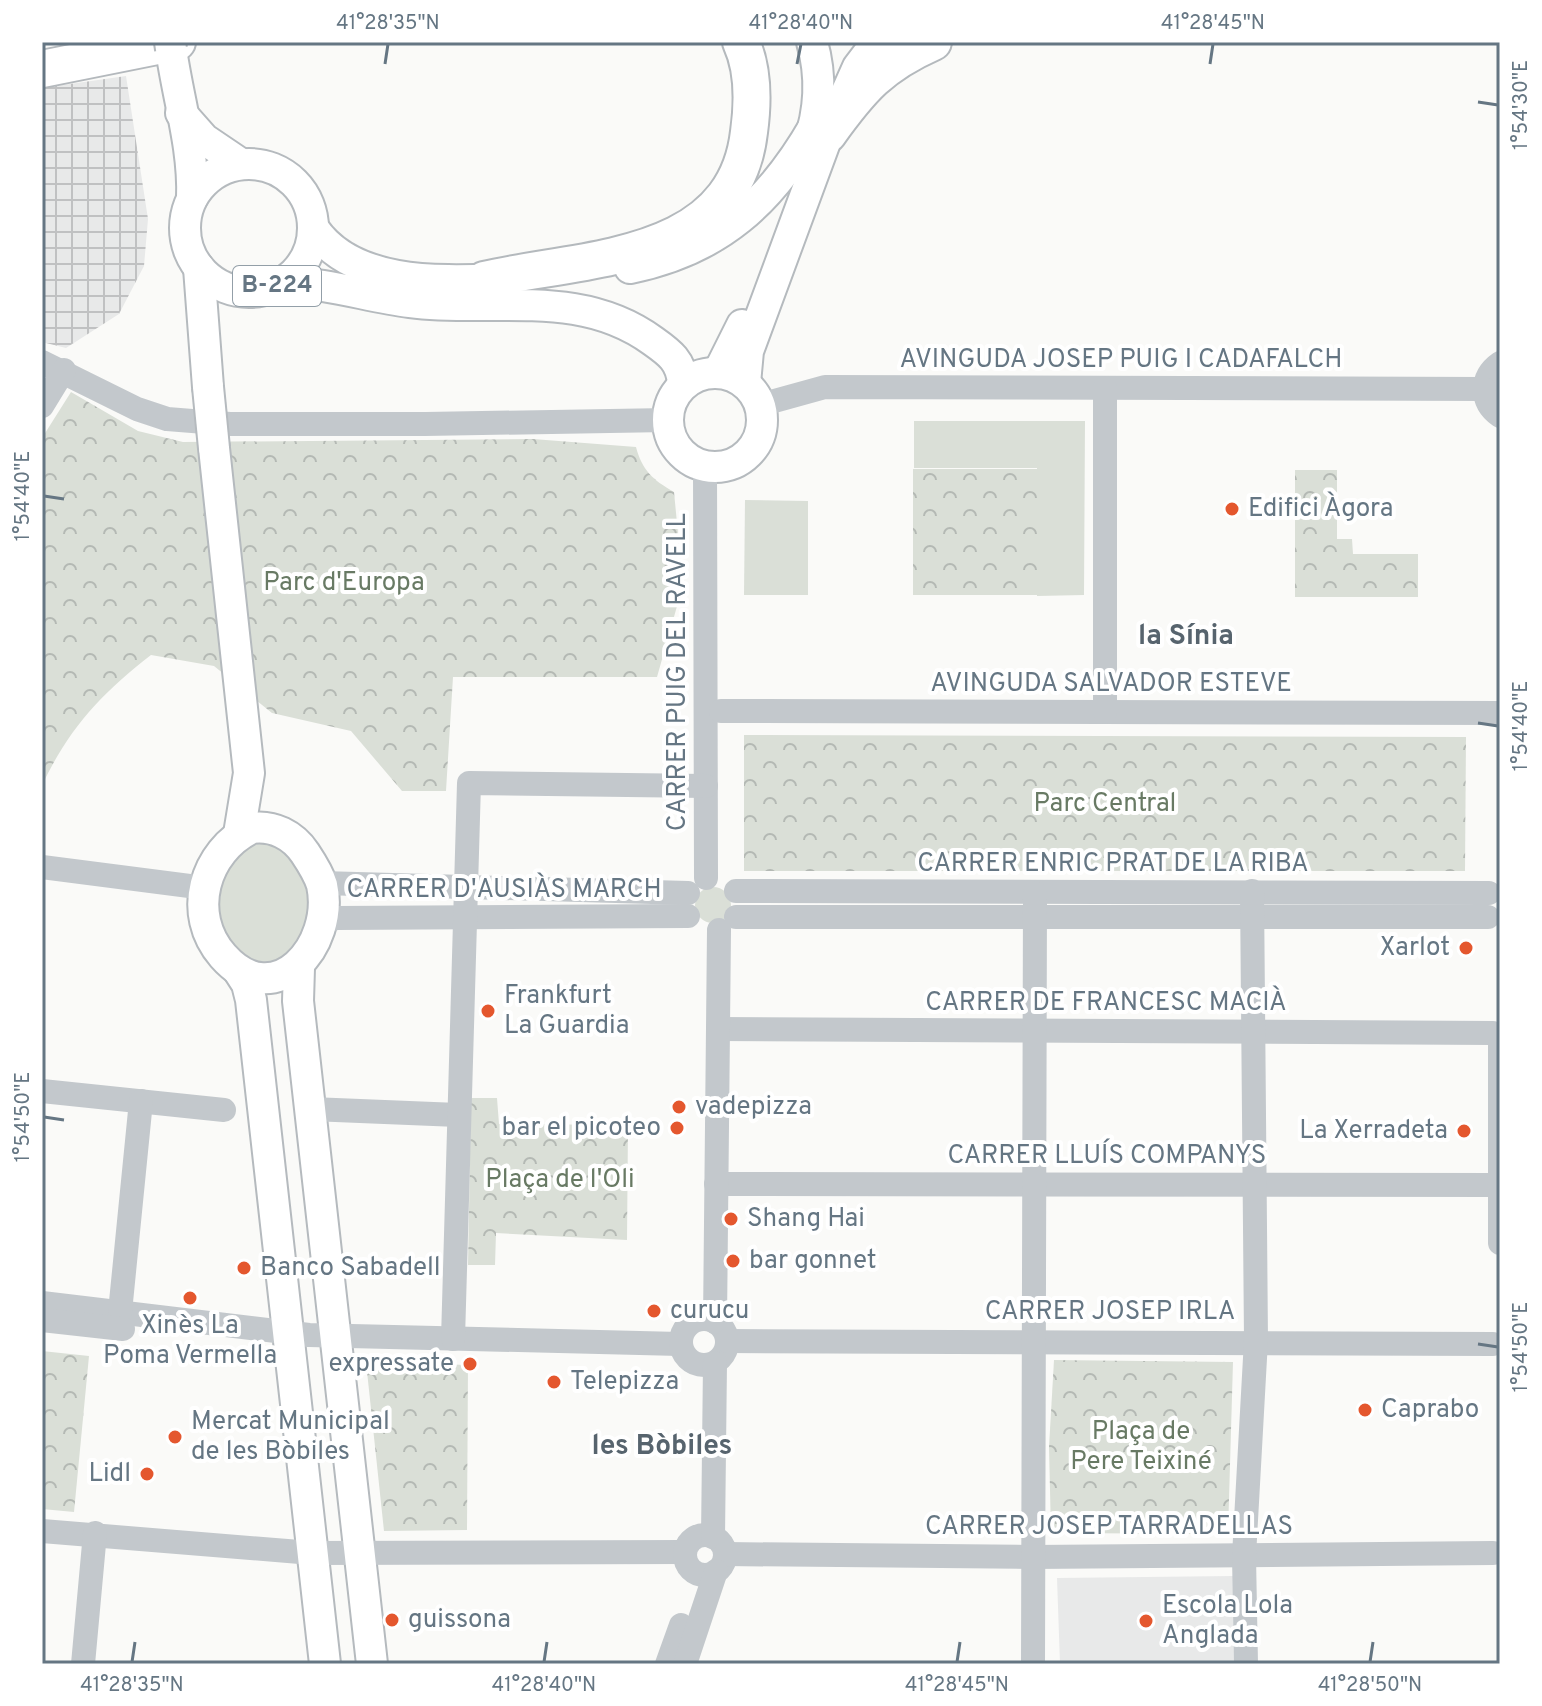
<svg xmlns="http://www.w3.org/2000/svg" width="1542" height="1706" font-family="Overpass,sans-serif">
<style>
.built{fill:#e8e9e9}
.industrial{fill:url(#industrial-grid)}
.green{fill:#dadfd7}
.forest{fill:url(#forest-crowns)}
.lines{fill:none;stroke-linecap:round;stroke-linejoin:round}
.major-casing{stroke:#b5babe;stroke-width:34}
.highway-casing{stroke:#b4b9bd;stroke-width:40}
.minor{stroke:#c3c8cc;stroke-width:24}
.major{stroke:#fff;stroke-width:30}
.highway{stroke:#fff;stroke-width:36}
.major-bridge-casing{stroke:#b5babe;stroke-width:34;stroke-linecap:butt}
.major-bridge{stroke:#fff;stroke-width:30}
.ticks{fill:none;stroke:#657683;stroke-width:3}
.poi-dot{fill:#e4572e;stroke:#fff;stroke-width:3}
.labels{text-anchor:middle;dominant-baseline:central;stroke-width:8;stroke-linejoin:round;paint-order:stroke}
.shield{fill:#fff;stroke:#939fa8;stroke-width:2}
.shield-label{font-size:24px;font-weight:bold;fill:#657683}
.street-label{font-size:26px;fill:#657683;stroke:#fff}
.poi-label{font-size:26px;fill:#657683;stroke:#fff;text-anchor:start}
.park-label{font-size:26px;fill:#687a64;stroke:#fff}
.neighbourhood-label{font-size:28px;font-weight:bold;fill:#57646e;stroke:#fff}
.neatline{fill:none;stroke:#657683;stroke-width:3}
.ticks-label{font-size:20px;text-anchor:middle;fill:#657683}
</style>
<defs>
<pattern id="industrial-grid" width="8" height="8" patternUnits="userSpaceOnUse" patternTransform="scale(2)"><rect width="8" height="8" fill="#e8e9e9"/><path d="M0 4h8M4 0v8" fill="none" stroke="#c0c1c2"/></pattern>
<pattern id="forest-crowns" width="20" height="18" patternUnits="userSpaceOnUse" patternTransform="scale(2)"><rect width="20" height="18" fill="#dadfd7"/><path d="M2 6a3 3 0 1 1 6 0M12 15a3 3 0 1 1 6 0" fill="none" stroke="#b4b9b4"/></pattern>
</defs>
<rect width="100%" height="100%" fill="#fafaf8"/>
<path class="built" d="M 1233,1576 L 1234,1664 L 1060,1664 L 1057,1578 Z"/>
<path class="industrial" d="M 126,76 L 148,219 L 144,266 L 119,314 L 66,348 L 42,342 L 42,88 Z"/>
<g class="green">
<path d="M 914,421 L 1085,421 L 1084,595 L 1037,596 L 1037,468 L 914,468 Z"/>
<path d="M 745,500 L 808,501 L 808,595 L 744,595 Z"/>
<path d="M 248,838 L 286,848 C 316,898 319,912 284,961 L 258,965 L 227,941 L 216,909 L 215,888 Z"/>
<circle cx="713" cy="905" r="18"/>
</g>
<g class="forest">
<path d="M 71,392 L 138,431 L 183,442 L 533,439 L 636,447 C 642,470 653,480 674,492 L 683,585 L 657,677 L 453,677 L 446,791 L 402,791 L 351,731 L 272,713 L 214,666 L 151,655 C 101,694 70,727 42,785 L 42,438 Z"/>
<rect x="913" y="469" width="124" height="126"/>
<path d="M 1295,470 L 1337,470 L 1337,539 L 1352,539 L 1353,554 L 1418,554 L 1418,597 L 1295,597 Z"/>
<path d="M 744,735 L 1466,737 L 1465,871 L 744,871 Z"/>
<path d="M 471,1098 L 497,1098 L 499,1124 L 628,1125 L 627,1240 L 496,1233 L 495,1265 L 468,1265 Z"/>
<path d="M 42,1351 L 89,1356 L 74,1512 L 42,1509 Z"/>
<path d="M 1054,1360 L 1233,1362 L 1228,1534 L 1051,1533 L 1049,1447 Z"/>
<path d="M 366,1362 L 468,1365 L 467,1530 L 384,1531 Z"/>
</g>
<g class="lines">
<g class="major-casing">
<g id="major">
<path d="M 171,49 C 178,99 194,148 192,198"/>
<path d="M 181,113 L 204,139 L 241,164"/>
<path d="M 808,145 C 820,111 822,77 812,42"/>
<circle cx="249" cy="228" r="64"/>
<path d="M 314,229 C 354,287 444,281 507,279"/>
<path d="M 199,268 L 208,387"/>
<path d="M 630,268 C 719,250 771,202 815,125"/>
<path d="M 283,283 C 327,282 367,297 410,302 C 495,313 579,287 653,341 C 670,353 681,361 683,383"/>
<path d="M 718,373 L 742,325"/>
<circle cx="715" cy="420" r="47"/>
<path d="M 745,383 L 748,351 L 828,134 L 858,67 L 877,42"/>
<path d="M 214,448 L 249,773 L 239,834"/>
<path d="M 252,828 C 273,825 293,835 305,853 C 311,862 319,875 322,885 C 335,945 275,1015 223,956 C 186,914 204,851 252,828 Z"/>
<path d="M 299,968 L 298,1001 L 372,1664"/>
<path d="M 238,970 L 247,984 L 251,1000 L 325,1664"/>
</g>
</g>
<g class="highway-casing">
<g id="highway">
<path d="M 42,69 L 177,42"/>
<path d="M 828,134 C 861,88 881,65 933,42"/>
<path d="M 484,280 C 582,257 734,263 749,132 C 753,103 754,70 741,42"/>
</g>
</g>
<g class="minor">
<path d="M 42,362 L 137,409 L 167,419 L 230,424 L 425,424 L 668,420"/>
<path d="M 1500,363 C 1480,377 1480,402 1500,416"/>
<path d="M 760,405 L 825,387 L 1484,389"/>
<path d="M 42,406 L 64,370"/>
<path d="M 705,466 L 706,878"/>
<path d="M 721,711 L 1500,713"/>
<path d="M 1105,712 L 1105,388"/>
<path d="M 42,867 L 205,888"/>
<path d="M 321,883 L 688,893"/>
<path d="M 736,891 L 1489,893"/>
<path d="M 736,917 L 1488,917"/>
<path d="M 320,923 L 336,918 L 688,916"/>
<path d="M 718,1029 L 1493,1033"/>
<path d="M 1500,1046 L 1500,1243"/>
<path d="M 42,1091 L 224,1110"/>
<path d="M 311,1109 L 458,1115"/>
<path d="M 716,1184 L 1499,1185"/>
<path d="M 42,1303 L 309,1335 L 680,1344"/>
<path d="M 120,1312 L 141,1101"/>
<circle cx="704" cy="1342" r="23"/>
<path d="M 42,1320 L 123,1329"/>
<path d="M 715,1322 L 719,930"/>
<path d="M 453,1339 L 469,783 L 706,786"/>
<path d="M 727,1341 L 1493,1344"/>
<path d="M 42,1531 L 312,1553 L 685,1552"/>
<circle cx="705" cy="1555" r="20"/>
<path d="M 713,1537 L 715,1363"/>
<path d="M 725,1554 L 1033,1557 L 1493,1553"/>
<path d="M 83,1664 L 95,1533"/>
<path d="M 667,1664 L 681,1625"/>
<path d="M 685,1664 L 716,1571"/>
<path d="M 1033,1664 L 1035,893"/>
<path d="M 1246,1664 L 1244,1556 L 1256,1340 L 1252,891"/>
</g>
<use href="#major" class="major"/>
<use href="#highway" class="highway"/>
<g class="major-bridge-casing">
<g id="major-bridge">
<path d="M 170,42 L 171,49"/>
<path d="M 208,387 L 214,448"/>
</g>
</g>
<use href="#major-bridge" class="major-bridge"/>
</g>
<path class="ticks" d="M 385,64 L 388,44M 797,64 L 801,44M 1210,64 L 1213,44M 1478,102 L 1498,105M 44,496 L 64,499M 1478,723 L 1498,726M 44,1117 L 64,1120M 1478,1344 L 1498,1347M 132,1662 L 135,1642M 544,1662 L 547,1642M 957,1662 L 960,1642M 1370,1662 L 1373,1642"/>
<g class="poi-dot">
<circle cx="1232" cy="509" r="8"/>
<circle cx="1466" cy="948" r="8"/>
<circle cx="488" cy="1011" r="8"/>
<circle cx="679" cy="1107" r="8"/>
<circle cx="677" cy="1128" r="8"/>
<circle cx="1464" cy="1131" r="8"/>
<circle cx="731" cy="1219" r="8"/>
<circle cx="733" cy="1261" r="8"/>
<circle cx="244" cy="1268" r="8"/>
<circle cx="190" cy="1298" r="8"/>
<circle cx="654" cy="1311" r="8"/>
<circle cx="470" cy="1364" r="8"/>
<circle cx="554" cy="1382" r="8"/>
<circle cx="1365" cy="1410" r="8"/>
<circle cx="175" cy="1437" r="8"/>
<circle cx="147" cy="1474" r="8"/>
<circle cx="392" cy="1620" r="8"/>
<circle cx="1146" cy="1621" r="8"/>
</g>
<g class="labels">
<rect class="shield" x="233" y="266" width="88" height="40" rx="6"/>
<g class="shield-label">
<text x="277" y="286">B-224</text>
</g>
<g class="street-label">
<text x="1121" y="360">AVINGUDA JOSEP PUIG I CADAFALCH</text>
<text transform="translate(678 672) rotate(-90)">CARRER PUIG DEL RAVELL</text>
<text x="1111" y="684">AVINGUDA SALVADOR ESTEVE</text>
<text x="1113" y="864">CARRER ENRIC PRAT DE LA RIBA</text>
<text x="504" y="890">CARRER D'AUSIÀS MARCH</text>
<text x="1106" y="1003">CARRER DE FRANCESC MACIÀ</text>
<text x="1107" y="1156">CARRER LLUÍS COMPANYS</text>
<text x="1110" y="1312">CARRER JOSEP IRLA</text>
<text x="1109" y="1527">CARRER JOSEP TARRADELLAS</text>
</g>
<g class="poi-label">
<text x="1248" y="509">Edifici Àgora</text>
<text x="1450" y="948" text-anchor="end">Xarlot</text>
<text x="504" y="996">Frankfurt<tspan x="504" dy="30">La Guardia</tspan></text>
<text x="695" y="1107">vadepizza</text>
<text x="661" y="1128" text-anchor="end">bar el picoteo</text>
<text x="1448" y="1131" text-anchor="end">La Xerradeta</text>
<text x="747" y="1219">Shang Hai</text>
<text x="749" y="1261">bar gonnet</text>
<text x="260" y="1268">Banco Sabadell</text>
<text x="670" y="1311">curucu</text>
<text x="190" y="1326" text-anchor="middle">Xinès La<tspan x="190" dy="30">Poma Vermella</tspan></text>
<text x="454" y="1364" text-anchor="end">expressate</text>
<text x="570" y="1382">Telepizza</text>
<text x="1381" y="1410">Caprabo</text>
<text x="191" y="1422">Mercat Municipal<tspan x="191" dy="30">de les Bòbiles</tspan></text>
<text x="131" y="1474" text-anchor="end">Lidl</text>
<text x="1162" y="1606">Escola Lola<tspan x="1162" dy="30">Anglada</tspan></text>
<text x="408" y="1620">guissona</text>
</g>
<g class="park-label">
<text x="344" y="583">Parc d'Europa</text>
<text x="1105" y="804">Parc Central</text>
<text x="560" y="1180">Plaça de l'Oli</text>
<text x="1141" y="1432">Plaça de<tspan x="1141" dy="30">Pere Teixiné</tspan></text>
</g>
<g class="neighbourhood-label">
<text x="1186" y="637">la Sínia</text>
<text x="662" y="1447">les Bòbiles</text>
</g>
</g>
<rect width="1542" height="1706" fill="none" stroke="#ffffff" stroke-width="88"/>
<rect x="44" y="44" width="1454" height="1618" class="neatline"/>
<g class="ticks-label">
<text x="388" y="29">41°28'35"N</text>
<text x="801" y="29">41°28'40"N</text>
<text x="1213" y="29">41°28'45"N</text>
<text transform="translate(1520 105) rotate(-90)" y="7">1°54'30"E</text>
<text transform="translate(22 496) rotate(-90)" y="7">1°54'40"E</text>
<text transform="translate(1520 726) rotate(-90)" y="7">1°54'40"E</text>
<text transform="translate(22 1117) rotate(-90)" y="7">1°54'50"E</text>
<text transform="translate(1520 1347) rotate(-90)" y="7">1°54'50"E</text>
<text x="132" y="1691">41°28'35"N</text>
<text x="544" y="1691">41°28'40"N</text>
<text x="957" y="1691">41°28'45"N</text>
<text x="1370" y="1691">41°28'50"N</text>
</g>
</svg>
